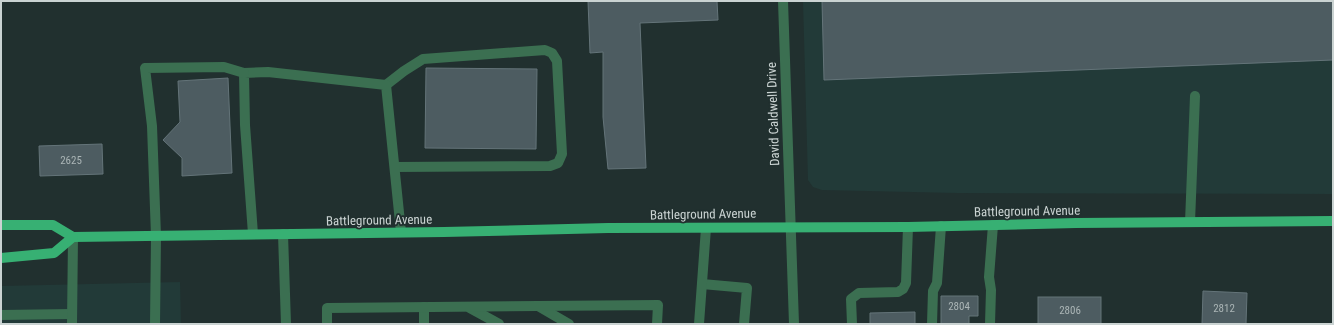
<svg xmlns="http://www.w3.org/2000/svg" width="1334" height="325" font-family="'Roboto Condensed',sans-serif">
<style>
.built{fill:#223a38}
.building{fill:#4d5c61;stroke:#647479}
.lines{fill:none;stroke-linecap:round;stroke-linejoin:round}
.minor{stroke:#3b6f51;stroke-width:10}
.major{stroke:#37b073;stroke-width:10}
.labels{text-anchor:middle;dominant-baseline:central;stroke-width:3.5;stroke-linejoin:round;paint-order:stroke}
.number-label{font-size:11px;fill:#abb5b6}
.street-label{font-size:13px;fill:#cad3d2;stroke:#21302f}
</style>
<rect width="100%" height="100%" fill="#21302f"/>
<g class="built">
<path d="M 803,1 L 1333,1 L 1333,194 L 957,193 L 822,190 L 813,187 L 808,180 Z"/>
<path d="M 180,282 L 181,324 L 1,324 L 1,286 Z"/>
</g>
<g class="building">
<path d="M 588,1 L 717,1 L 718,20 L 640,23 L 646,168 L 608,169 L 603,117 L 603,52 L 590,53 Z"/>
<path d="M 822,1 L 1333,1 L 1333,60 L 824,80 Z"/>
<path d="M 426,68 L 537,69 L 536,149 L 425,148 Z"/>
<path d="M 228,78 L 232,173 L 182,176 L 182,158 L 163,140 L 180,122 L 178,81 Z"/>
<path d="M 102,144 L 103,174 L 40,176 L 39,146 Z"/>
<path d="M 1203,291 L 1247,293 L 1246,324 L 1202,324 Z"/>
<path d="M 941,296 L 978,296 L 978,316 L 969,316 L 969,324 L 941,324 Z"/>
<rect x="1038" y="297" width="63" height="27"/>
<path d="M 915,312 L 915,324 L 870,324 L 870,313 Z"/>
</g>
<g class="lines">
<g class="minor">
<path d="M 783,1 L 794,324"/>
<path d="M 386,85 L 404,71 L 423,59 L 545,50 L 552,53 L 557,61 L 562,154 L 558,163 L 550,166 L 395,167"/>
<path d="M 1190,222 L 1195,96"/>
<path d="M 253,234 L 245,125 L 244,73 L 268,72 L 386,85 L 401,232"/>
<path d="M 283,234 L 286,324"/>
<path d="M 702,284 L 747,288 L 744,324"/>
<path d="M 538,306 L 569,324"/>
<path d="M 424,307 L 424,324"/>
<path d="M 470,308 L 499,324"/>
<path d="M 1,315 L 72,314"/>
<path d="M 72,324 L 73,237"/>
<path d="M 155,324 L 156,236 L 152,126 L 145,68 L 224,67 L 244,73"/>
<path d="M 327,324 L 327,308 L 658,305 L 657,324"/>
<path d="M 699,324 L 706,228"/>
<path d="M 852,324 L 851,299 L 859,293 L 898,292 L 903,289 L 906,283 L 908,227"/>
<path d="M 932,324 L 933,291 L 937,283 L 941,226"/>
<path d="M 990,324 L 991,290 L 989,277 L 993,225"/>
</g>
<g class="major">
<path d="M 1,225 L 53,225 L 73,237 L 444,232 L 608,228 L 908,227 L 1076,223 L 1333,221"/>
<path d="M 1,258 L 54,253 L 73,237"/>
</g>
</g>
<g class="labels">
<g class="number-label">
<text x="71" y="160">2625</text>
<text x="959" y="306">2804</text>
<text x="1224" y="308">2812</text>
<text x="1070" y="310">2806</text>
</g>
<g class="street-label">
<text transform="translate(773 114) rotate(-92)">David Caldwell Drive</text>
<text transform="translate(1027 211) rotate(-1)">Battleground Avenue</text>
<text transform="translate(703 214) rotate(-1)">Battleground Avenue</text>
<text transform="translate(379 220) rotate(-1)">Battleground Avenue</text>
</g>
</g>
<rect width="1334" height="325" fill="none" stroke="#cad3d2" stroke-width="4"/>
</svg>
